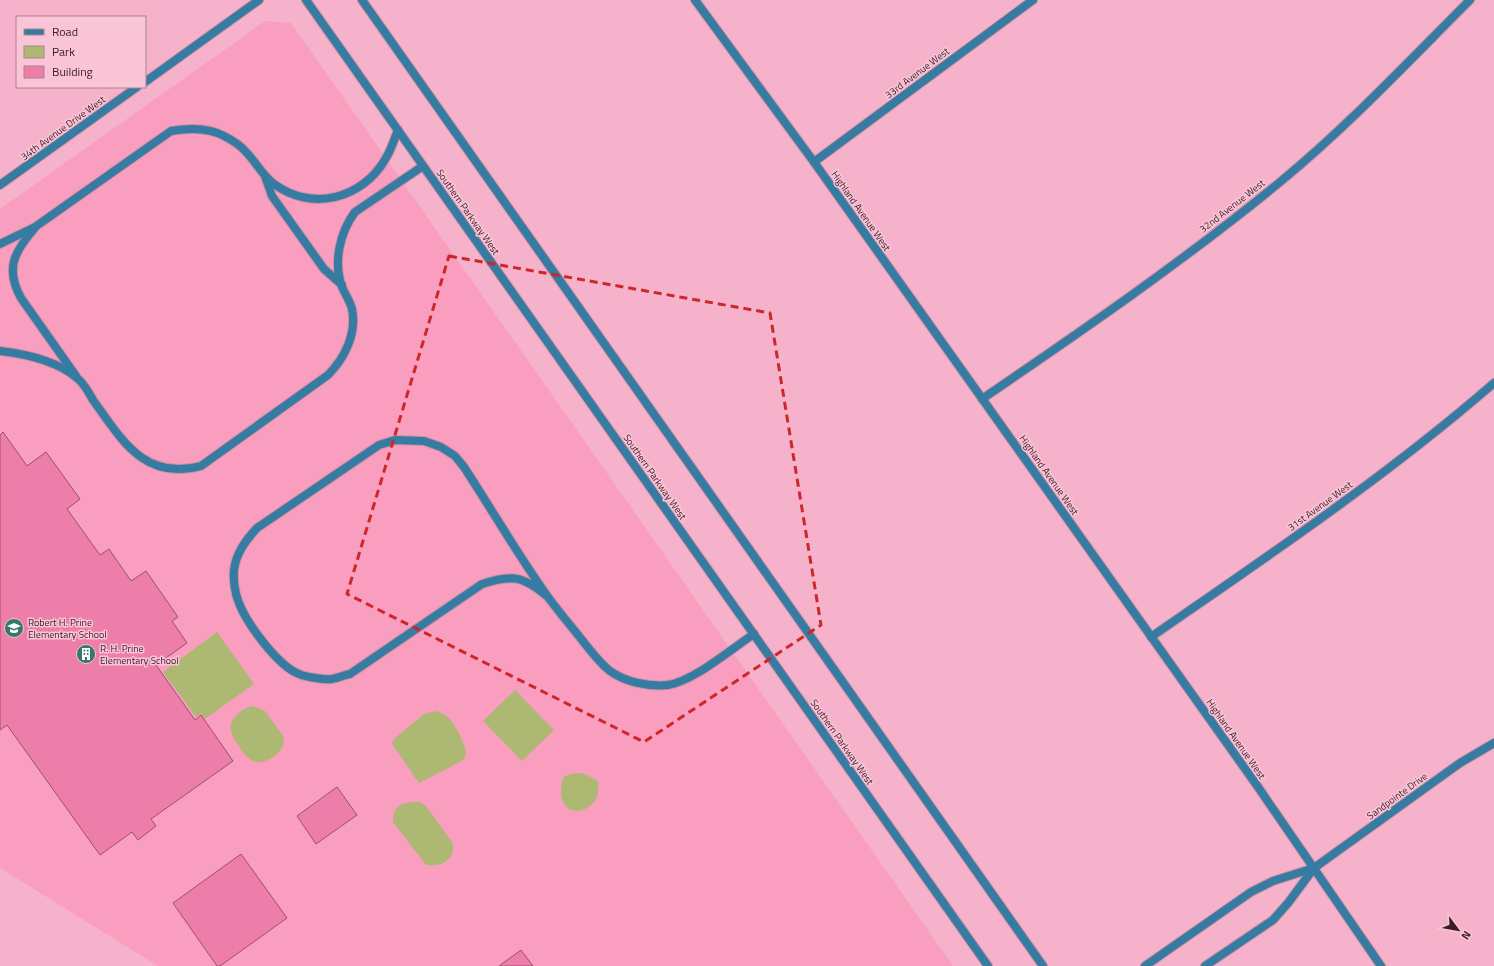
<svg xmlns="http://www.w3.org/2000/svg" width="1494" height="966" font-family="'Titillium Web',sans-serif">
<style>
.built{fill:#f99ebf}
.green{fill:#adb973}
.building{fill:#ed7da9;stroke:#9a506d}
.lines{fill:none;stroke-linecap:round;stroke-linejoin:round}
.service-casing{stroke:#cd91a6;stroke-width:10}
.minor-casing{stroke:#cd91a6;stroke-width:10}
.tertiary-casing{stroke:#cd91a6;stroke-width:10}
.service{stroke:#367ba2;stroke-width:8}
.minor{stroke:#367ba2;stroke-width:8}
.tertiary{stroke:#367ba2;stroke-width:8}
.marked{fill:none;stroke:#ce2728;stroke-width:3;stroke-dasharray:8 5;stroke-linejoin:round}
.labels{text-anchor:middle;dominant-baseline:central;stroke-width:3;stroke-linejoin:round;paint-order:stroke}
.street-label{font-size:10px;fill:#3b1b27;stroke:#f9c5d6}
.poi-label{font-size:10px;fill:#3b1b27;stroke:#f9c5d6;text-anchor:start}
</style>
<rect width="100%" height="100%" fill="#f6b2ca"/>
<path class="built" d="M 265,21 L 291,23 L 953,966 L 158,966 L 0,868 L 0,209 Z"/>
<g class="green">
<path d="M 217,632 L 254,684 L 205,719 L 201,713 L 196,717 L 163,672 Z"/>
<path d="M 515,690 L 554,730 L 522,761 L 483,721 Z"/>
<path d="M 253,706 L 265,711 L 283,736 C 285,745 282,750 276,755 C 259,767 251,764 240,748 C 231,735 225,725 239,713 C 243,709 247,707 253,706 Z"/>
<path d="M 436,711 C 441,712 446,715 450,719 C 455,725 467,747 466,754 C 465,759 462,761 458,763 L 419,783 L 392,744 L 394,739 L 424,714 Z"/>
<path d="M 582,773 L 595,779 L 599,783 C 598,788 598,795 596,799 C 594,803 590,805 587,808 C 574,816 561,807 561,793 C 561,787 562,782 563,777 L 571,774 Z"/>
<path d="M 410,802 L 420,802 L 426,806 L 453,843 C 455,861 441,867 426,865 L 393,822 C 392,810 398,804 410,802 Z"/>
</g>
<g class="building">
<path d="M 3,432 L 27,466 L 46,452 L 80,499 L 67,509 L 100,555 L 109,549 L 131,581 L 146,571 L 178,617 L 172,621 L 187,643 L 156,665 L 195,720 L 201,715 L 233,761 L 151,819 L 156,826 L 138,840 L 132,832 L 100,855 L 7,725 L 0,730 L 0,435 Z"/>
<path d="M 337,787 L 357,815 L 316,844 L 297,816 Z"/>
<path d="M 241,854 L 287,918 L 220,966 L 217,966 L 173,903 Z"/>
<path d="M 521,950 L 533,966 L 499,966 Z"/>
</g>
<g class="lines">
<g class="service-casing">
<g id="service">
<path d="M 265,176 L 272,196 L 324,269 L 342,285"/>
<path d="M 34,229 C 14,252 5,269 21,298 L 76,376"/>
<path d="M 0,244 L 35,227 L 171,131 C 188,128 208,127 224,136 C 232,140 240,145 246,152 C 256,162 262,175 274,184 C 312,212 363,199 386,158 C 391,150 394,140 398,130"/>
<path d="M 0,351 C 26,354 57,361 77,378 C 84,383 89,393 93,400 C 122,440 144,481 201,466 L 328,375 C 345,358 357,333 352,309 C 350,301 345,294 342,287 C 333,262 340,232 355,212 L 423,166"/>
<path d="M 548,597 C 523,576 513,574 482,584 L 350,674 C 344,675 338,678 332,679 C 326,680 305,677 299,674 C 278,666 247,624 239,603 C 235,594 233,580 234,570 C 236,553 246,540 257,528 L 379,445 L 395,440 L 424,441 L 441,447 L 455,456 L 464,467 C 492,510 518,555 548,597 C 556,608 565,619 574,630 C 585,643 596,660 610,671 C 625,682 649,687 668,685 C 694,681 731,649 754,634"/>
</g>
</g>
<g class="minor-casing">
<g id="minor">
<path d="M 695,0 L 814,162 L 1258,787 L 1381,966"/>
<path d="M 145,82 L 259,0"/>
<path d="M 814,162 L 1033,0"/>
<path d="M 0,185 L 137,87"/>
<path d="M 982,399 C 1083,330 1185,260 1280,182 C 1348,126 1408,62 1470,0"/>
<path d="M 1151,637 C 1268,556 1387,476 1494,383"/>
<path d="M 1145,966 L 1251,892 L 1273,881 L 1314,868"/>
<path d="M 1205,966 L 1273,920 L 1288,903 L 1314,868 L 1460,763 L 1494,743"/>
</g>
</g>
<g class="tertiary-casing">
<g id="tertiary">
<path d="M 306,0 L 988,966"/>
<path d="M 362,0 L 1043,966"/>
</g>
</g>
<use href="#service" class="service"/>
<use href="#minor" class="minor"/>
<use href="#tertiary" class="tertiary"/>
</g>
<path class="marked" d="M 449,256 L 770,313 L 821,625 L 644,742 L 347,594 Z"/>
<defs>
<g id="school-disc" transform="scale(1)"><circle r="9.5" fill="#357769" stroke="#f9c5d6"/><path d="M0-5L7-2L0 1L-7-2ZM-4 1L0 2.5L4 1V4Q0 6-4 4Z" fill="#fff"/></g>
<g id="building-disc" transform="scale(1)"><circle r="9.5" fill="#357769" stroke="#f9c5d6"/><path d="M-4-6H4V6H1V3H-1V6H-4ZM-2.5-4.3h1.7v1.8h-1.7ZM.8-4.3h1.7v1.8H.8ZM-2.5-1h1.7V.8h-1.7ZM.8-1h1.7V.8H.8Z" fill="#fff"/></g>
</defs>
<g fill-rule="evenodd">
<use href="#school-disc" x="14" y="628"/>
<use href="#building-disc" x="86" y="654"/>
</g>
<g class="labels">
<g class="street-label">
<text transform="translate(917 73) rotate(-37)">33rd Avenue West</text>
<text transform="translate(63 128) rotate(-36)">34th Avenue Drive West</text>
<text transform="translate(1232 206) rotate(-38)">32nd Avenue West</text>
<text transform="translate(861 211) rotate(55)">Highland Avenue West</text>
<text transform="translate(468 212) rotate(55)">Southern Parkway West</text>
<text transform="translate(1049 475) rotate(55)">Highland Avenue West</text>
<text transform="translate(655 477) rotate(55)">Southern Parkway West</text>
<text transform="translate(1320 506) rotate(-36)">31st Avenue West</text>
<text transform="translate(1236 739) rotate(55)">Highland Avenue West</text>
<text transform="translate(842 742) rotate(55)">Southern Parkway West</text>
<text transform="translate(1397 796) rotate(-36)">Sandpointe Drive</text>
</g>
<g class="poi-label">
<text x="28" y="622">Robert H. Prine<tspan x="28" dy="12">Elementary School</tspan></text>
<text x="100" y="648">R. H. Prine<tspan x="100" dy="12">Elementary School</tspan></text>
</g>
</g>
<rect x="16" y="16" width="130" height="72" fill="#f9c5d6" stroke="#ad8190"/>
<rect x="24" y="29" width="20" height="6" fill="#367ba2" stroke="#ad8190"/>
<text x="52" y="36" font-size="12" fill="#3b1b27">Road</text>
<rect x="24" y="46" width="20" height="12" fill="#adb973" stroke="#ad8190"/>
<text x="52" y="56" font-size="12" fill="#3b1b27">Park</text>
<rect x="24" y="66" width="20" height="12" fill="#ed7da9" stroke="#ad8190"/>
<text x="52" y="76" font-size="12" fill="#3b1b27">Building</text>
<g transform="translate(1458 930) rotate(122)" stroke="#f9c5d6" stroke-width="3" paint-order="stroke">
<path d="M0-3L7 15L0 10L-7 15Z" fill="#3b1b27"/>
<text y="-6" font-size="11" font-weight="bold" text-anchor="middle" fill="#3b1b27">N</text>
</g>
</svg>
